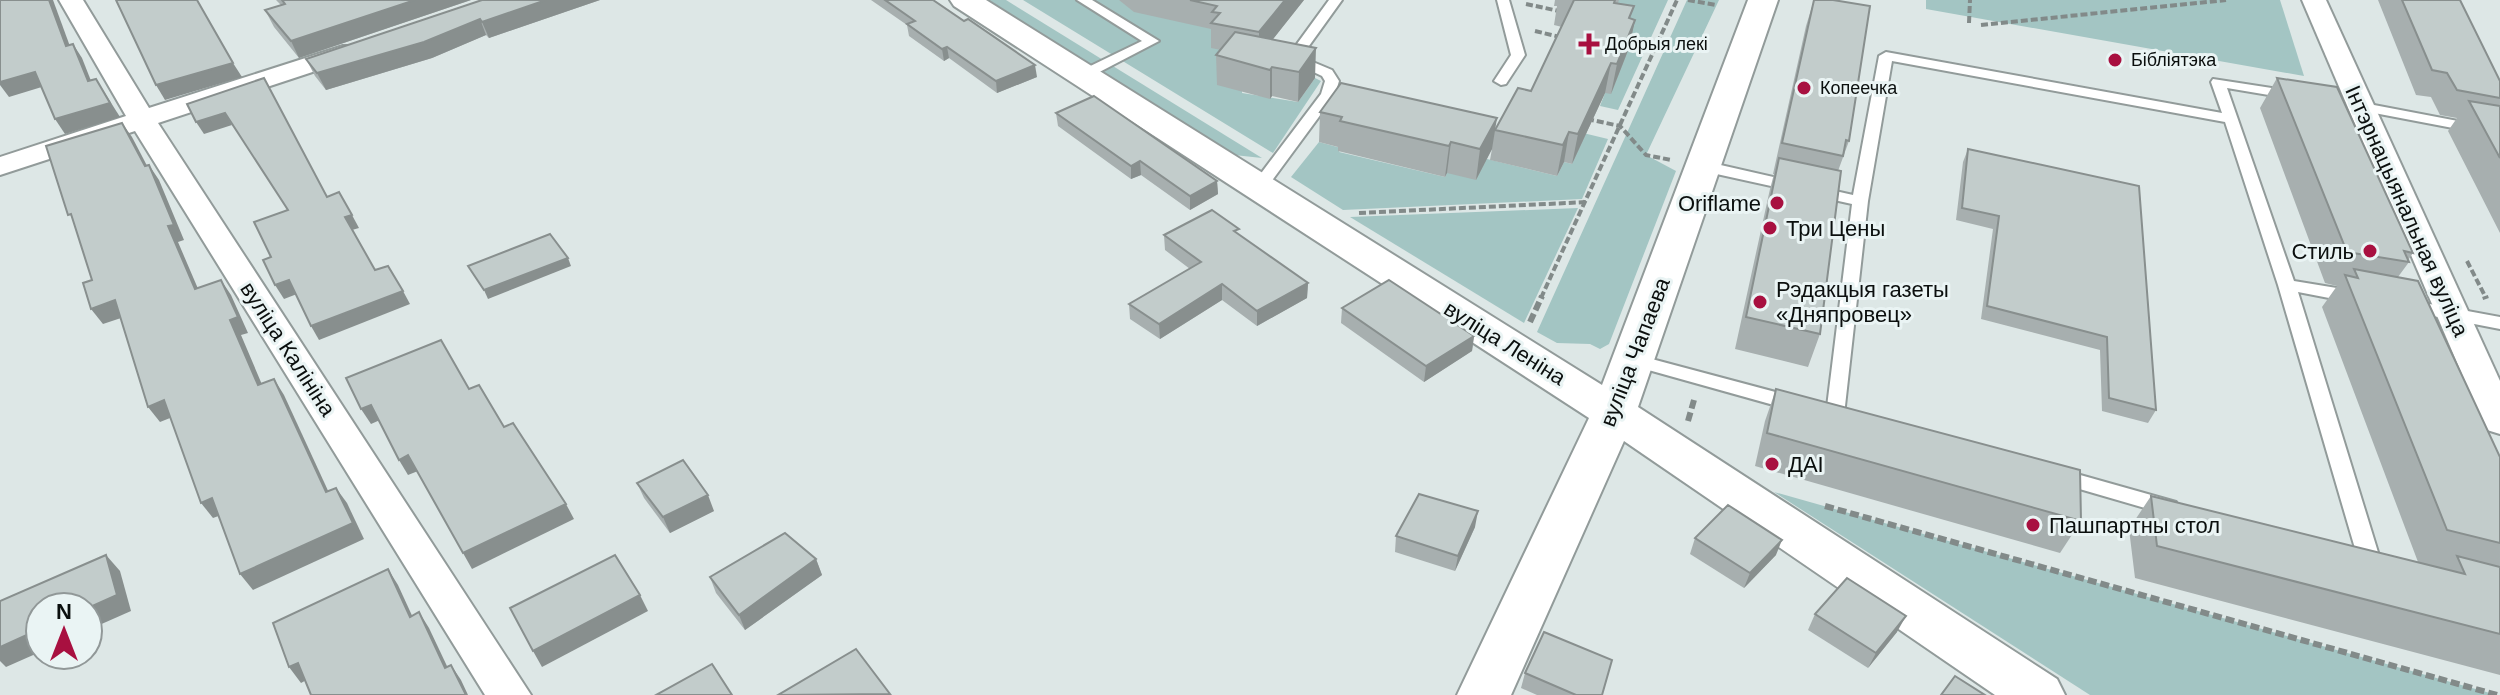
<svg xmlns="http://www.w3.org/2000/svg" width="2500" height="695" font-family="Helvetica,sans-serif">
<style>
.green{fill:#a3c5c3}
.lines{fill:none;stroke-linecap:round;stroke-linejoin:round}
.service-casing{stroke:#929b9a;stroke-width:4}
.minor-casing{stroke:#929b9a;stroke-width:4}
.tertiary-casing{stroke:#929b9a;stroke-width:4}
.path-far1{stroke:#828a89;stroke-width:4;stroke-dasharray:7 3;stroke-linecap:butt}
.path{stroke:#828a89;stroke-width:6;stroke-dasharray:9 4;stroke-linecap:butt}
.service{fill:#fff;fill-rule:evenodd}
.minor{fill:#fff;fill-rule:evenodd}
.tertiary{fill:#fff;fill-rule:evenodd}
.wall{fill:#a7afaf}
.shaded-wall{fill:#888f8e}
.building{fill:#c2cccb;stroke:#888f8e;stroke-width:2}
.poi-dot{fill:#a81040;stroke:#eaf4f4;stroke-width:3}
.labels{text-anchor:middle;dominant-baseline:central;stroke-width:6;stroke-linejoin:round;paint-order:stroke}
.far-poi-label{font-size:18px;fill:#0b0f0e;stroke:#eaf4f4;text-anchor:start}
.poi-label{font-size:22px;fill:#0b0f0e;stroke:#eaf4f4;text-anchor:start}
.street-label{font-size:22px;fill:#0b0f0e;stroke:#eaf4f4}
</style>
<rect width="100%" height="100%" fill="#dde7e6"/>
<g class="green">
<path d="M 989,0 L 1006,0 L 1262,158 L 1234,155 L 1220,147 Z"/>
<path d="M 1023,0 L 1244,0 L 1242,93 L 1298,102 L 1315,78 L 1321,81 L 1273,153 Z"/>
<path d="M 1604,0 L 1668,0 L 1618,110 L 1600,106 L 1605,93 L 1611,93 L 1617,78 Z"/>
<path d="M 1687,0 L 1719,0 L 1646,155 L 1676,171 L 1609,344 L 1600,349 L 1590,344 L 1557,343 L 1537,332 Z"/>
<path d="M 1926,0 L 2280,0 L 2304,76 L 1926,9 Z"/>
<path d="M 1579,132 L 1608,139 L 1582,199 L 1343,210 L 1291,177 L 1319,142 L 1341,148 L 1339,152 L 1445,177 L 1447,173 L 1487,159 L 1557,176 L 1564,162 L 1572,164 Z"/>
<path d="M 1578,208 L 1524,323 L 1350,217 Z"/>
<path d="M 1774,492 L 2497,695 L 2090,695 Z"/>
</g>
<g class="lines">
<g class="service-casing">
<g id="service">
<path d="M 1077,0 L 1092,0 L 1159,41 L 1088,78 L 1078,78 L 1078,72 L 1142,41 Z"/>
<path d="M 1329,0 L 1342,0 L 1301,57 L 1332,70 L 1339,81 L 1336,91 L 1362,97 L 1364,100 L 1357,104 L 1332,99 L 1265,190 L 1253,190 L 1251,187 L 1253,184 L 1321,94 L 1325,81 L 1322,76 L 1286,59 Z"/>
<path d="M 1497,0 L 1509,0 L 1525,55 L 1506,84 L 1501,85 L 1494,81 L 1511,55 Z"/>
<path d="M 1886,52 L 2222,113 L 2211,82 L 2213,79 L 2298,92 L 2298,98 L 2293,99 L 2227,88 L 2294,281 L 2355,291 L 2364,297 L 2355,303 L 2298,292 L 2381,562 L 2377,568 L 2370,570 L 2363,568 L 2359,562 L 2278,285 L 2225,122 L 1892,61 L 1868,201 L 1844,415 L 1842,420 L 1828,420 L 1826,415 L 1852,204 L 1703,171 L 1695,166 L 1703,161 L 1853,195 L 1879,56 Z"/>
<path d="M 2353,101 L 2500,129 L 2500,137 L 2348,108 L 2348,102 Z"/>
<path d="M 2408,300 L 2500,317 L 2500,329 L 2402,310 L 2399,306 L 2402,302 Z"/>
<path d="M 1633,354 L 1802,399 L 1804,404 L 1795,411 L 1627,364 L 1624,360 Z"/>
<path d="M 2059,469 L 2176,502 L 2179,507 L 2176,512 L 2169,515 L 2052,481 L 2049,476 L 2052,471 Z"/>
</g>
</g>
<g class="minor-casing">
<g id="minor">
<path d="M 59,0 L 83,0 L 149,108 L 343,46 L 361,46 L 365,51 L 361,56 L 158,123 L 531,695 L 485,695 L 135,131 L 0,175 L 0,157 L 126,116 Z"/>
<path d="M 2302,0 L 2326,0 L 2500,381 L 2500,434 L 2487,430 L 2482,421 Z"/>
</g>
</g>
<g class="tertiary-casing">
<path id="tertiary" d="M 950,0 L 986,0 L 1602,385 L 1748,0 L 1778,0 L 1638,407 L 2057,679 L 2065,695 L 1995,695 L 1624,441 L 1511,695 L 1457,695 L 1589,418 L 954,6 Z"/>
</g>
<g class="path-far1">
<path d="M 1688,0 L 1716,5"/>
<path d="M 1526,4 L 1559,11"/>
<path d="M 1969,23 L 1970,0"/>
<path d="M 1981,25 L 2226,0"/>
<path d="M 1535,31 L 1560,37"/>
<path d="M 1587,119 L 1620,126 L 1646,155 L 1671,160"/>
<path d="M 1359,213 L 1588,202"/>
<path d="M 2467,261 L 2486,298"/>
<path d="M 1541,298 L 1677,0"/>
</g>
<g class="path">
<path d="M 2485,296 L 2486,299"/>
<path d="M 1530,322 L 1542,296"/>
<path d="M 1688,421 L 1694,400"/>
<path d="M 1825,506 L 2497,695"/>
</g>
<use href="#service" class="service"/>
<use href="#minor" class="minor"/>
<use href="#tertiary" class="tertiary"/>
</g>
<g class="wall">
<path d="M 276,0 L 471,0 L 299,58 L 274,27 L 265,10 L 281,5 Z"/>
<path d="M 482,0 L 600,0 L 489,38 L 486,35 L 432,58 L 326,90 L 315,76 L 306,59 Z"/>
<path d="M 871,0 L 933,0 L 1037,77 L 997,93 L 949,58 L 944,61 L 909,36 L 907,25 Z"/>
<path d="M 1119,0 L 1304,0 L 1272,40 L 1315,78 L 1298,102 L 1272,96 L 1270,99 L 1217,85 L 1216,55 L 1221,50 L 1211,48 L 1211,29 L 1134,12 Z"/>
<path d="M 1555,0 L 1619,0 L 1618,3 L 1631,19 L 1635,20 L 1629,48 L 1611,94 L 1605,93 L 1572,164 L 1564,162 L 1557,176 L 1490,160 L 1492,149 L 1476,180 L 1447,173 L 1445,177 L 1338,151 L 1338,147 L 1319,142 L 1320,112 L 1495,129 L 1531,91 L 1562,27 L 1554,25 L 1557,6 L 1554,6 Z"/>
<path d="M 1814,0 L 1849,141 L 1838,171 L 1820,334 L 1808,367 L 1735,349 L 1770,189 L 1774,174 L 1773,174 L 1806,26 Z"/>
<path d="M 2378,0 L 2460,0 L 2500,81 L 2500,233 L 2448,131 L 2457,118 L 2440,115 L 2431,97 L 2416,95 Z"/>
<path d="M 2277,78 L 2413,253 L 2408,260 L 2409,262 L 2398,277 L 2500,457 L 2500,675 L 2135,578 L 2129,529 L 2151,496 L 2418,562 L 2322,307 L 2337,286 L 2325,283 L 2260,108 Z"/>
<path d="M 1056,113 L 1217,181 L 1218,194 L 1190,210 L 1141,175 L 1131,179 L 1058,126 Z"/>
<path d="M 1968,149 L 2139,186 L 2156,410 L 2148,423 L 2102,411 L 2100,350 L 1981,319 L 1993,229 L 1956,220 L 1963,162 Z"/>
<path d="M 1164,235 L 1239,235 L 1308,283 L 1307,298 L 1257,326 L 1222,300 L 1160,339 L 1130,319 L 1129,304 L 1190,269 L 1165,250 Z"/>
<path d="M 1342,308 L 1474,336 L 1472,351 L 1424,382 L 1341,323 Z"/>
<path d="M 1776,389 L 2081,521 L 2060,553 L 1755,466 L 1765,421 Z"/>
<path d="M 637,483 L 714,511 L 670,533 L 644,498 Z"/>
<path d="M 1475,527 L 1455,571 L 1395,552 L 1396,536 Z"/>
<path d="M 1695,538 L 1776,555 L 1744,588 L 1690,554 Z"/>
<path d="M 816,559 L 822,575 L 745,630 L 716,593 L 710,577 Z"/>
<path d="M 1815,614 L 1897,632 L 1868,668 L 1808,630 Z"/>
<path d="M 1525,673 L 1602,695 L 1537,695 L 1521,688 Z"/>
</g>
<g class="shaded-wall">
<path d="M 49,0 L 53,0 L 75,60 L 66,46 Z"/>
<path d="M 415,0 L 471,0 L 299,58 L 291,41 Z"/>
<path d="M 546,0 L 600,0 L 489,38 L 482,22 Z"/>
<path d="M 1285,0 L 1304,0 L 1259,57 L 1259,32 Z"/>
<path d="M 480,19 L 486,35 L 432,58 L 326,90 L 317,73 Z"/>
<path d="M 1635,20 L 1629,48 L 1611,94 L 1617,64 Z"/>
<path d="M 73,44 L 82,58 L 97,96 L 88,81 Z"/>
<path d="M 947,47 L 949,58 L 944,61 L 942,49 Z"/>
<path d="M 1316,48 L 1315,78 L 1298,102 L 1299,72 Z"/>
<path d="M 233,63 L 242,77 L 165,100 L 156,85 Z"/>
<path d="M 1611,63 L 1605,93 L 1572,164 L 1578,134 Z"/>
<path d="M 1035,65 L 1037,77 L 997,93 L 996,81 Z"/>
<path d="M 1272,67 L 1272,96 L 1270,99 L 1270,70 Z"/>
<path d="M 35,72 L 45,86 L 9,97 L 0,85 L 0,77 Z"/>
<path d="M 96,79 L 120,117 L 65,134 L 55,119 Z"/>
<path d="M 225,113 L 232,125 L 204,134 L 196,122 Z"/>
<path d="M 1497,118 L 1492,149 L 1476,180 L 1480,149 Z"/>
<path d="M 122,123 L 132,137 L 155,181 L 145,166 Z"/>
<path d="M 1569,132 L 1564,162 L 1557,176 L 1563,145 Z"/>
<path d="M 1451,142 L 1447,173 L 1445,177 L 1449,146 Z"/>
<path d="M 1140,161 L 1141,175 L 1131,179 L 1131,166 Z"/>
<path d="M 149,165 L 159,180 L 184,240 L 178,242 L 205,305 L 195,289 L 168,226 Z"/>
<path d="M 1217,181 L 1218,194 L 1190,210 L 1190,196 Z"/>
<path d="M 352,215 L 359,228 L 352,230 L 345,217 Z"/>
<path d="M 568,258 L 571,266 L 488,299 L 484,290 Z"/>
<path d="M 221,280 L 231,295 L 248,333 L 241,335 L 269,401 L 258,385 L 230,320 Z"/>
<path d="M 289,280 L 297,294 L 284,299 L 275,285 Z"/>
<path d="M 1308,283 L 1307,298 L 1257,326 L 1257,311 Z"/>
<path d="M 1222,284 L 1222,300 L 1160,339 L 1159,324 Z"/>
<path d="M 403,291 L 410,304 L 319,340 L 311,326 Z"/>
<path d="M 115,300 L 127,316 L 103,324 L 91,309 Z"/>
<path d="M 1474,336 L 1472,351 L 1424,382 L 1426,366 Z"/>
<path d="M 274,379 L 284,395 L 336,508 L 326,492 Z"/>
<path d="M 164,400 L 175,416 L 160,422 L 148,407 Z"/>
<path d="M 371,405 L 380,420 L 371,424 L 361,409 Z"/>
<path d="M 408,455 L 418,471 L 408,475 L 399,460 Z"/>
<path d="M 336,488 L 347,503 L 364,539 L 253,590 L 240,574 Z"/>
<path d="M 708,495 L 714,511 L 670,533 L 663,517 Z"/>
<path d="M 212,498 L 224,514 L 213,518 L 201,503 Z"/>
<path d="M 566,504 L 574,519 L 472,569 L 463,553 Z"/>
<path d="M 1478,511 L 1475,527 L 1455,571 L 1458,556 Z"/>
<path d="M 1782,540 L 1776,555 L 1744,588 L 1750,573 Z"/>
<path d="M 106,555 L 120,571 L 131,611 L 88,630 L 88,608 Z"/>
<path d="M 816,559 L 822,575 L 745,630 L 739,615 Z"/>
<path d="M 388,569 L 398,585 L 420,633 L 410,617 Z"/>
<path d="M 640,595 L 648,611 L 542,667 L 533,651 Z"/>
<path d="M 419,612 L 429,628 L 455,683 L 445,668 Z"/>
<path d="M 1906,616 L 1897,632 L 1868,668 L 1876,653 Z"/>
<path d="M 40,629 L 40,652 L 6,667 L 0,661 L 0,647 Z"/>
<path d="M 298,663 L 310,678 L 301,683 L 289,667 Z"/>
<path d="M 451,665 L 461,680 L 468,695 L 466,695 Z"/>
</g>
<g class="building">
<path d="M 0,0 L 49,0 L 66,46 L 73,44 L 88,81 L 96,79 L 110,103 L 55,119 L 35,72 L 0,82 Z"/>
<path d="M 116,0 L 197,0 L 233,63 L 156,85 Z"/>
<path d="M 282,0 L 415,0 L 291,41 L 265,10 L 285,4 Z"/>
<path d="M 482,0 L 546,0 L 482,22 L 480,19 L 424,42 L 317,73 L 306,59 Z"/>
<path d="M 885,0 L 933,0 L 964,21 L 968,19 L 1035,65 L 996,81 L 947,47 L 942,49 L 907,24 L 915,21 Z"/>
<path d="M 1190,0 L 1285,0 L 1259,32 L 1211,23 L 1220,13 L 1212,12 L 1217,6 Z"/>
<path d="M 1574,0 L 1615,0 L 1614,3 L 1634,6 L 1629,18 L 1635,20 L 1617,64 L 1611,63 L 1578,134 L 1569,132 L 1563,145 L 1495,130 L 1518,88 L 1531,91 Z"/>
<path d="M 1814,0 L 1833,0 L 1870,6 L 1849,141 L 1846,140 L 1843,156 L 1782,143 Z"/>
<path d="M 2402,0 L 2460,0 L 2500,81 L 2500,98 L 2457,90 L 2447,73 L 2432,70 Z"/>
<path d="M 1235,32 L 1316,48 L 1299,72 L 1272,67 L 1270,70 L 1216,55 Z"/>
<path d="M 264,78 L 327,197 L 339,192 L 352,215 L 345,217 L 375,270 L 388,266 L 403,291 L 311,326 L 289,280 L 275,285 L 263,260 L 271,257 L 254,222 L 288,210 L 225,113 L 196,122 L 187,104 Z"/>
<path d="M 2277,78 L 2337,87 L 2413,253 L 2404,251 L 2409,262 L 2347,252 Z"/>
<path d="M 1341,83 L 1497,118 L 1480,149 L 1451,142 L 1449,146 L 1340,121 L 1342,117 L 1320,112 Z"/>
<path d="M 1094,96 L 1217,181 L 1190,196 L 1140,161 L 1131,166 L 1056,113 Z"/>
<path d="M 2469,101 L 2500,106 L 2500,158 Z"/>
<path d="M 122,123 L 145,166 L 149,165 L 174,225 L 168,226 L 195,289 L 221,280 L 238,317 L 230,320 L 258,385 L 274,379 L 326,492 L 336,488 L 353,523 L 240,574 L 212,498 L 201,503 L 164,400 L 148,407 L 115,300 L 91,309 L 83,283 L 92,280 L 71,214 L 68,215 L 46,146 Z"/>
<path d="M 1968,149 L 2139,186 L 2156,410 L 2109,398 L 2107,337 L 1987,306 L 1999,216 L 1962,208 Z"/>
<path d="M 1779,158 L 1841,171 L 1820,334 L 1746,317 Z"/>
<path d="M 1212,210 L 1239,229 L 1234,231 L 1308,283 L 1257,311 L 1222,284 L 1159,324 L 1129,304 L 1201,262 L 1164,235 Z"/>
<path d="M 550,234 L 568,258 L 484,290 L 468,266 Z"/>
<path d="M 2354,269 L 2418,281 L 2500,457 L 2500,543 L 2447,530 L 2345,275 L 2358,278 Z"/>
<path d="M 1389,280 L 1474,336 L 1426,366 L 1342,308 Z"/>
<path d="M 441,340 L 469,389 L 479,385 L 504,427 L 513,423 L 566,504 L 463,553 L 408,455 L 399,460 L 371,405 L 361,409 L 346,378 Z"/>
<path d="M 1776,389 L 2080,470 L 2081,521 L 1767,433 Z"/>
<path d="M 683,460 L 708,495 L 663,517 L 637,483 Z"/>
<path d="M 1419,494 L 1478,511 L 1458,556 L 1396,536 Z"/>
<path d="M 2151,496 L 2465,574 L 2457,556 L 2500,567 L 2500,634 L 2157,546 Z"/>
<path d="M 1728,505 L 1782,540 L 1750,573 L 1695,538 Z"/>
<path d="M 785,533 L 816,559 L 739,615 L 710,577 Z"/>
<path d="M 106,555 L 117,595 L 88,608 L 40,607 L 40,629 L 0,647 L 0,601 Z"/>
<path d="M 615,555 L 640,595 L 533,651 L 510,608 Z"/>
<path d="M 388,569 L 410,617 L 419,612 L 445,668 L 451,665 L 466,695 L 311,695 L 298,663 L 289,667 L 273,623 Z"/>
<path d="M 1847,578 L 1906,616 L 1876,653 L 1815,614 Z"/>
<path d="M 1544,632 L 1612,660 L 1602,695 L 1576,695 L 1525,673 Z"/>
<path d="M 856,649 L 890,694 L 778,695 Z"/>
<path d="M 712,664 L 732,695 L 656,695 Z"/>
<path d="M 1955,676 L 1985,695 L 1941,695 Z"/>
</g>
<g class="poi-dot">
<path d="M1585 32h8v8h8v8h-8v8h-8v-8h-8v-8h8z"/>
<circle cx="2115" cy="60" r="8"/>
<circle cx="1804" cy="88" r="8"/>
<circle cx="1777" cy="203" r="8"/>
<circle cx="1770" cy="228" r="8"/>
<circle cx="2370" cy="251" r="8"/>
<circle cx="1760" cy="302" r="8"/>
<circle cx="1772" cy="464" r="8"/>
<circle cx="2033" cy="525" r="8"/>
</g>
<g class="labels">
<g class="far-poi-label">
<text x="1605" y="44">Добрыя лекі</text>
<text x="2131" y="60">Бібліятэка</text>
<text x="1820" y="88">Копеечка</text>
</g>
<g class="poi-label">
<text x="1761" y="203" text-anchor="end">Oriflame</text>
<text x="1786" y="228">Три Цены</text>
<text x="2354" y="251" text-anchor="end">Стиль</text>
<text x="1776" y="289">Рэдакцыя газеты<tspan x="1776" dy="25">«Дняпровец»</tspan></text>
<text x="1788" y="464">ДАІ</text>
<text x="2049" y="525">Пашпартны стол</text>
</g>
<g class="street-label">
<text transform="translate(2407 211) rotate(66)">Інтэрнацыянальная вуліца</text>
<text transform="translate(1505 343) rotate(32)">вуліца Леніна</text>
<text transform="translate(288 349) rotate(57)">вуліца Калініна</text>
<text transform="translate(1635 352) rotate(-69)">вуліца Чапаева</text>
</g>
</g>
<g transform="translate(64 631)"><circle r="38" fill="#eaf4f4" stroke="#919898" stroke-width="2"/>
<path d="M0-6L14 30L0 20L-14 30Z" fill="#a81040"/>
<text y="-12" font-size="22" font-weight="bold" text-anchor="middle" fill="#0b0f0e">N</text>
</g>
</svg>
